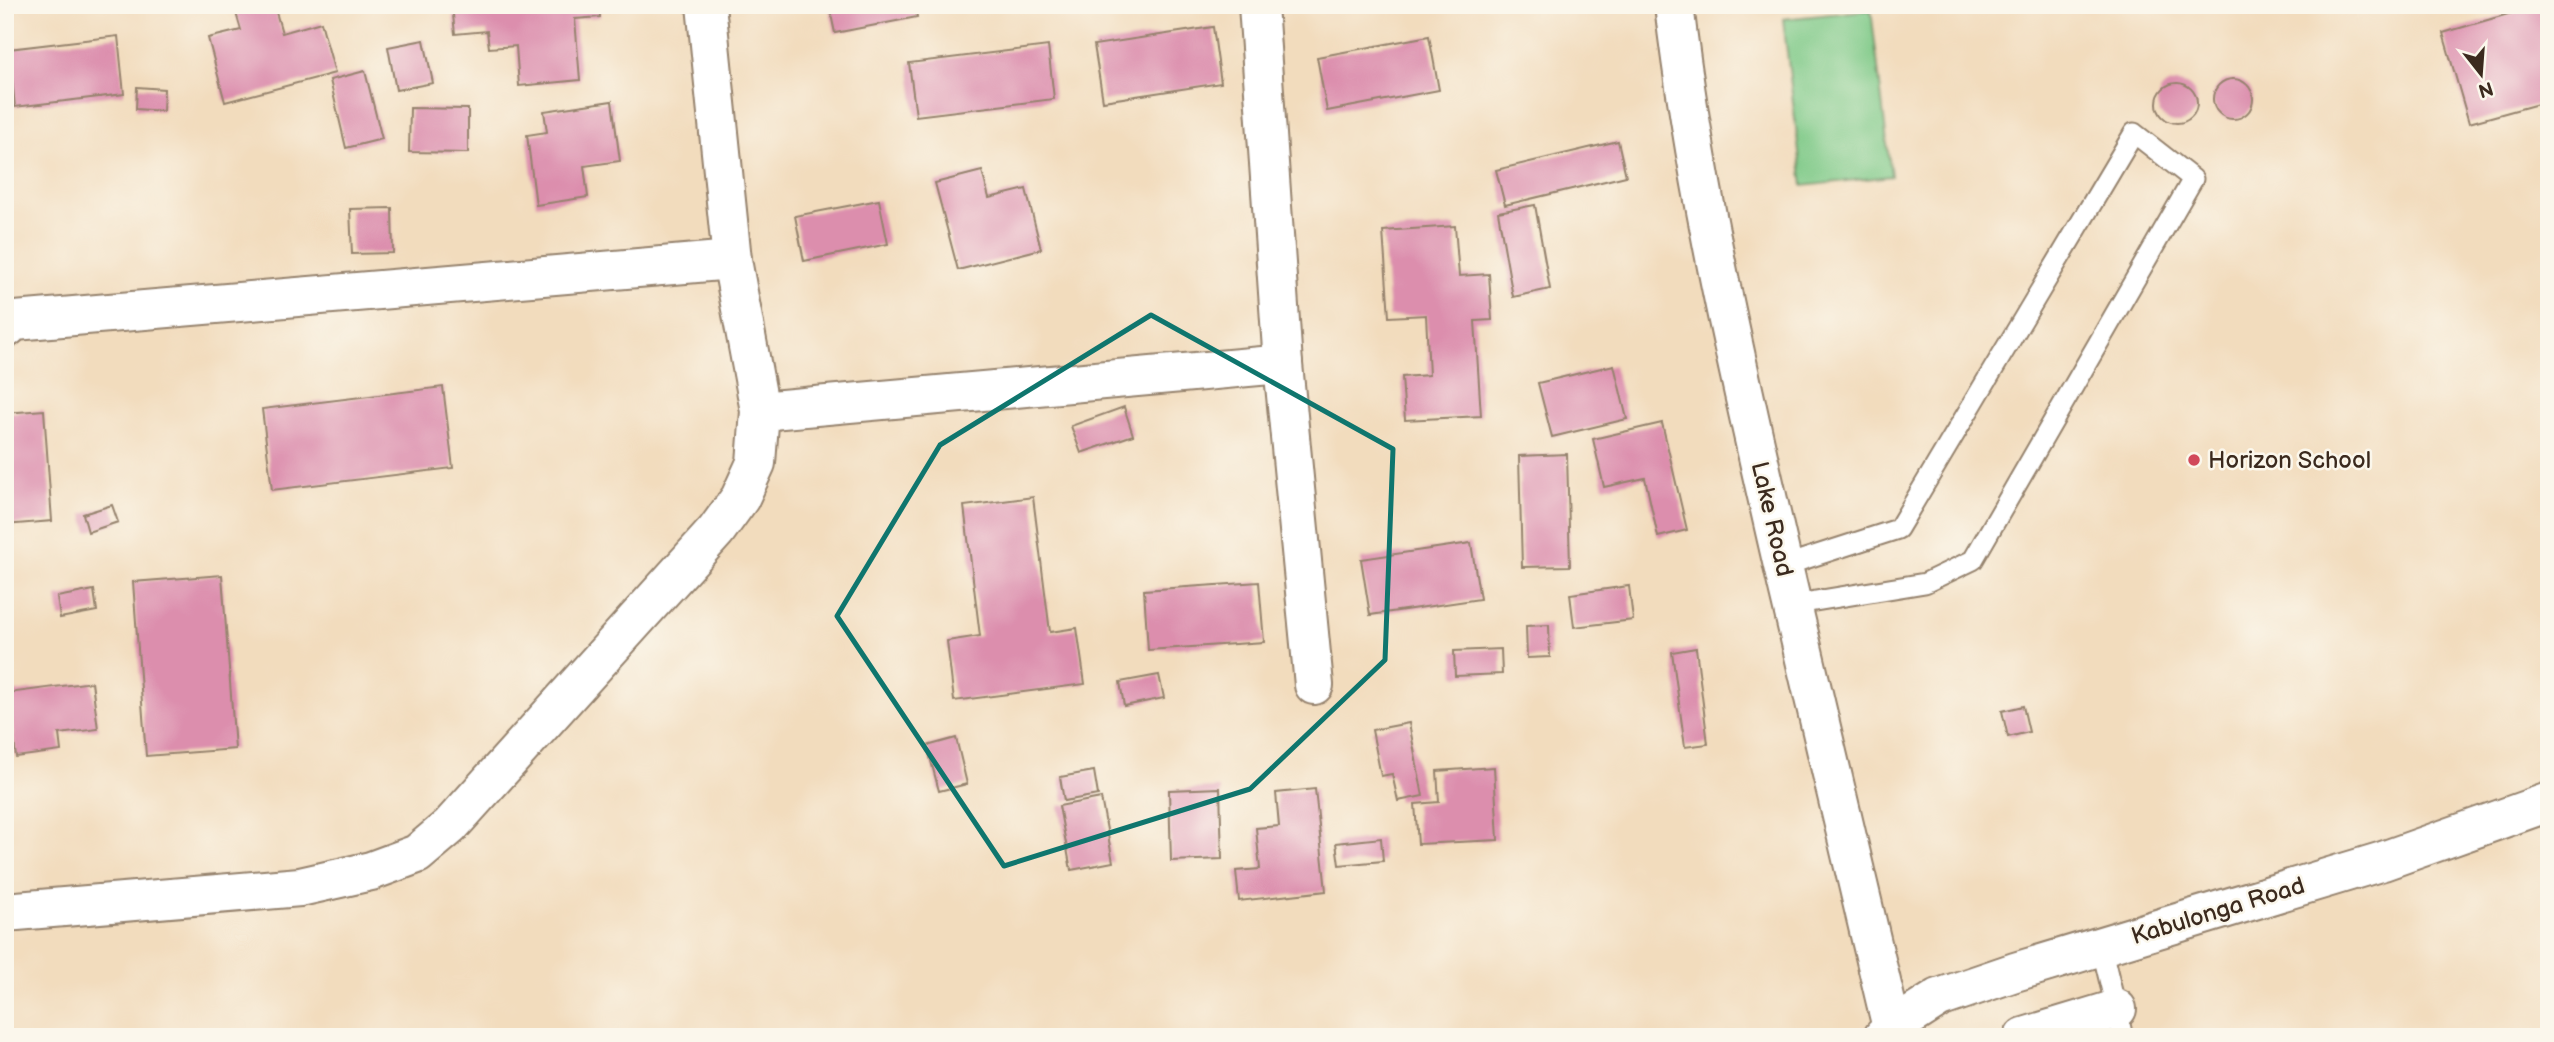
<svg xmlns="http://www.w3.org/2000/svg" width="2554" height="1042" font-family="'Balsamiq Sans',sans-serif">
<style>
.green{fill:#7ec987;stroke:#5c7a52;stroke-width:2}
.building{fill:#dc8ead}
.lines{fill:none;stroke-linecap:round;stroke-linejoin:round}
.lane-casing{stroke:#96836e;stroke-width:23}
.street-casing{stroke:#96836e;stroke-width:42}
.secondary-casing{stroke:#96836e;stroke-width:42}
.lane{stroke:#fff;stroke-width:19}
.street{stroke:#fff;stroke-width:38}
.secondary{stroke:#fff;stroke-width:38}
.marked{fill:none;stroke:#0f766e;stroke-width:5;stroke-linejoin:round}
.poi-dot{fill:#d1495b;stroke:#fbf7ec;stroke-width:2.5}
.labels{text-anchor:middle;dominant-baseline:central;stroke-width:5;stroke-linejoin:round;paint-order:stroke}
.poi-label{font-size:24px;fill:#3b2a1e;stroke:#fbf7ec;text-anchor:start}
.street-label{font-size:24px;fill:#3b2a1e;stroke:#fbf7ec}
</style>
<rect width="100%" height="100%" fill="#fbf7ec"/>
<filter id="ink" filterUnits="userSpaceOnUse"><feTurbulence type="fractalNoise" baseFrequency=".0143" numOctaves="2"/><feDisplacementMap in="SourceGraphic" scale="14" xChannelSelector="R" yChannelSelector="G"/><feConvolveMatrix kernelMatrix="1 2 1 2 8 2 1 2 1" color-interpolation-filters="sRGB"/></filter>
<filter id="wash" filterUnits="userSpaceOnUse"><feTurbulence type="fractalNoise" baseFrequency=".00686" numOctaves="4" result="noise"/><feDisplacementMap in="SourceGraphic" scale="28" xChannelSelector="R" yChannelSelector="G"/><feGaussianBlur stdDeviation="1.57" result="paint"/><feColorMatrix in="noise" values="0 0 0 0 0 0 0 0 0 0 0 0 0 0 0 0 0 1.4 0 .05"/><feComposite in="paint" operator="in"/></filter>
<g filter="url(#wash)">
<rect width="100%" height="100%" fill="#f2dcbd"/>
<path class="green" d="M 1871,10 L 1891,176 L 1803,186 L 1783,19 Z"/>
<g id="blocks">
<g class="building">
<path d="M 267,5 L 274,5 L 282,33 L 321,22 L 335,73 L 225,102 L 208,38 L 241,30 L 236,13 Z"/>
<path d="M 452,5 L 599,5 L 600,17 L 575,19 L 580,80 L 519,86 L 516,46 L 489,48 L 487,31 L 455,34 Z"/>
<path d="M 829,5 L 915,5 L 917,17 L 835,33 Z"/>
<path d="M 2539,5 L 2549,5 L 2549,101 L 2469,123 L 2443,33 Z"/>
<path d="M 1213,27 L 1221,83 L 1103,101 L 1094,45 Z"/>
<path d="M 118,36 L 124,94 L 15,107 L 9,49 Z"/>
<path d="M 1429,36 L 1439,90 L 1327,111 L 1317,57 Z"/>
<path d="M 424,40 L 433,83 L 396,90 L 388,47 Z"/>
<path d="M 1048,46 L 1054,99 L 916,116 L 909,63 Z"/>
<path d="M 365,71 L 382,139 L 346,148 L 330,80 Z"/>
<circle cx="2233" cy="99" r="20"/>
<circle cx="2177" cy="103" r="20"/>
<path d="M 137,87 L 164,89 L 163,111 L 136,109 Z"/>
<path d="M 612,101 L 620,161 L 584,166 L 588,197 L 536,205 L 527,135 L 547,132 L 544,111 Z"/>
<path d="M 410,108 L 468,109 L 468,153 L 409,152 Z"/>
<path d="M 1618,141 L 1626,176 L 1505,205 L 1496,170 Z"/>
<path d="M 982,171 L 989,198 L 1026,189 L 1041,249 L 958,270 L 935,183 Z"/>
<path d="M 879,200 L 888,244 L 804,261 L 795,216 Z"/>
<path d="M 1535,205 L 1550,289 L 1513,297 L 1498,212 Z"/>
<path d="M 392,208 L 393,253 L 352,254 L 350,209 Z"/>
<path d="M 1455,226 L 1459,276 L 1489,274 L 1492,320 L 1475,321 L 1481,416 L 1405,420 L 1402,377 L 1429,375 L 1426,315 L 1389,317 L 1383,231 Z"/>
<path d="M 1614,365 L 1627,419 L 1552,437 L 1538,383 Z"/>
<path d="M 443,387 L 453,468 L 272,490 L 262,409 Z"/>
<path d="M 1124,407 L 1133,435 L 1081,453 L 1071,426 Z"/>
<path d="M 44,410 L 52,521 L 5,525 L 5,413 Z"/>
<path d="M 1662,423 L 1687,530 L 1658,537 L 1645,478 L 1604,487 L 1593,439 Z"/>
<path d="M 1567,454 L 1570,566 L 1522,567 L 1519,456 Z"/>
<path d="M 1033,497 L 1050,632 L 1077,628 L 1085,684 L 954,701 L 947,641 L 980,636 L 964,506 Z"/>
<path d="M 112,505 L 118,522 L 88,532 L 83,514 Z"/>
<path d="M 1471,543 L 1480,599 L 1370,615 L 1361,559 Z"/>
<path d="M 222,575 L 235,749 L 146,756 L 133,582 Z"/>
<path d="M 1259,582 L 1264,642 L 1148,650 L 1144,590 Z"/>
<path d="M 1629,586 L 1633,620 L 1574,627 L 1570,594 Z"/>
<path d="M 94,590 L 97,611 L 60,618 L 57,597 Z"/>
<path d="M 1549,625 L 1550,657 L 1527,658 L 1526,626 Z"/>
<path d="M 1696,648 L 1708,744 L 1685,747 L 1672,652 Z"/>
<path d="M 1501,649 L 1502,674 L 1455,676 L 1454,651 Z"/>
<path d="M 1159,675 L 1164,698 L 1124,706 L 1120,682 Z"/>
<path d="M 92,682 L 98,729 L 59,734 L 61,751 L 16,757 L 8,693 Z"/>
<path d="M 2023,706 L 2029,732 L 2008,737 L 2002,711 Z"/>
<path d="M 1409,723 L 1423,796 L 1398,801 L 1392,774 L 1381,776 L 1372,730 Z"/>
<path d="M 956,738 L 967,784 L 939,791 L 927,746 Z"/>
<path d="M 1494,767 L 1498,840 L 1418,844 L 1415,804 L 1439,802 L 1437,771 Z"/>
<path d="M 1094,771 L 1098,795 L 1064,801 L 1060,777 Z"/>
<path d="M 1220,788 L 1222,859 L 1171,861 L 1169,790 Z"/>
<path d="M 1315,789 L 1326,891 L 1239,901 L 1236,871 L 1260,869 L 1256,828 L 1279,826 L 1276,793 Z"/>
<path d="M 1101,798 L 1113,862 L 1071,870 L 1059,806 Z"/>
<path d="M 1381,838 L 1383,861 L 1339,865 L 1336,843 Z"/>
</g>
</g>
</g>
<g filter="url(#ink)">
<use href="#blocks" fill-opacity="0" stroke="#96836e" stroke-width="2"/>
<g class="lines">
<g class="lane-casing">
<g id="lane">
<path d="M 1783,566 L 1898,529 L 2134,133 L 2193,179 L 1973,560 L 1925,583 L 1791,605"/>
<path d="M 2101,946 L 2123,1037"/>
</g>
</g>
<g class="street-casing">
<g id="street">
<path d="M 1258,5 L 1283,364 L 1314,685"/>
<path d="M 5,329 L 15,321 L 732,260"/>
<path d="M 760,411 L 1283,364"/>
<path d="M 5,912 L 300,887 L 371,871 L 417,854 L 450,826 L 716,531 L 740,498 L 756,463 L 760,411 L 732,260 L 706,5"/>
<path d="M 2024,1037 L 2117,1009"/>
</g>
</g>
<g class="secondary-casing">
<g id="secondary">
<path d="M 1674,5 C 1693,166 1728,325 1764,483 C 1805,665 1850,846 1892,1028"/>
<path d="M 1883,1037 L 1892,1028 L 1939,998 L 2015,972 L 2383,861 L 2549,802"/>
</g>
</g>
<use href="#lane" class="lane"/>
<use href="#street" class="street"/>
<use href="#secondary" class="secondary"/>
</g>
</g>
<path class="marked" d="M 1151,315 L 1393,449 L 1385,660 L 1250,789 L 1004,866 L 837,616 L 940,445 Z"/>
<circle class="poi-dot" cx="2194" cy="460" r="7"/>
<g class="labels">
<g class="poi-label">
<text x="2208" y="460">Horizon School</text>
</g>
<g class="street-label">
<text transform="translate(1772 519) rotate(77)">Lake Road</text>
<text transform="translate(2218 911) rotate(-17)">Kabulonga Road</text>
</g>
</g>
<rect width="2554" height="1042" fill="none" stroke="#fbf7ec" stroke-width="28"/>
<g transform="translate(2481 74) rotate(163)" stroke="#fbf7ec" stroke-width="5" paint-order="stroke">
<path d="M0-5L12 26L0 18L-12 26Z" fill="#3b2a1e"/>
<text y="-10" font-size="19" font-weight="bold" text-anchor="middle" fill="#3b2a1e">N</text>
</g>
</svg>
